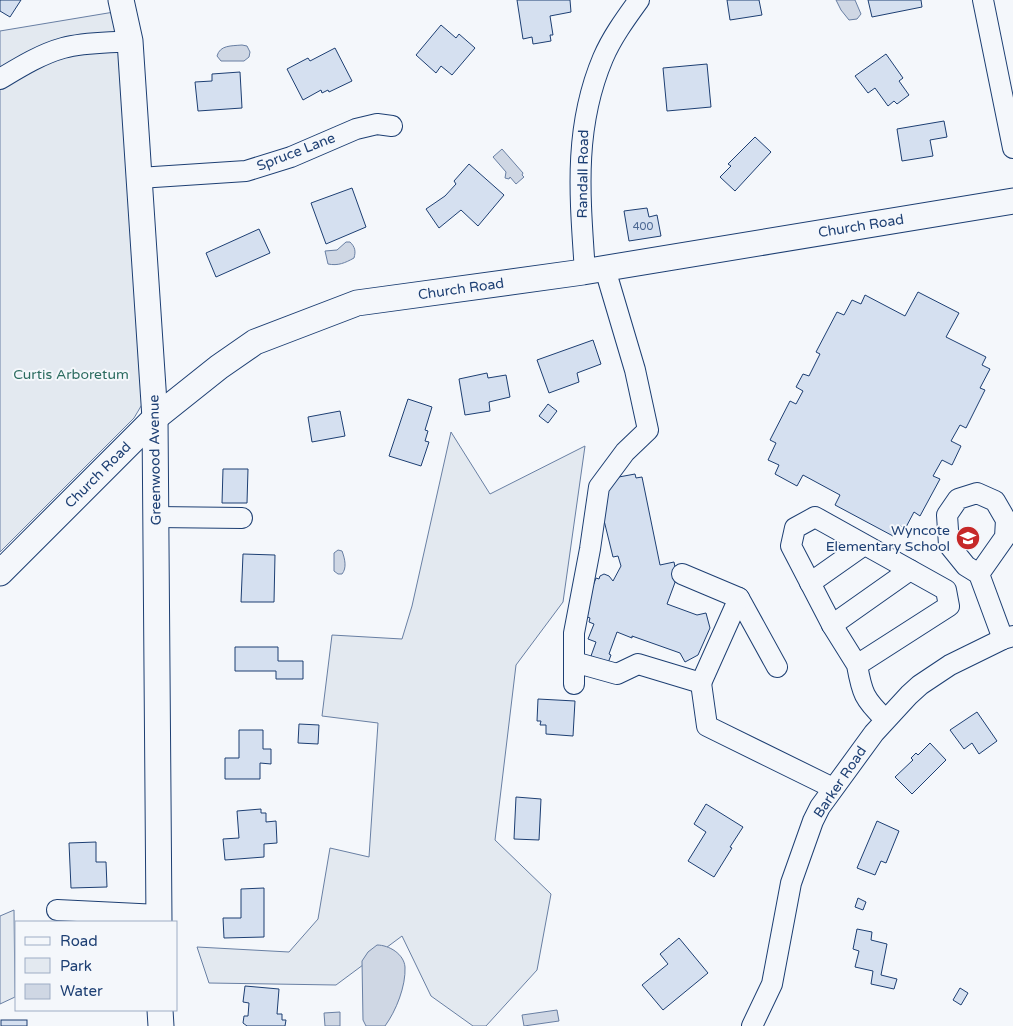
<svg xmlns="http://www.w3.org/2000/svg" width="1013" height="1026" font-family="'Varela Round',sans-serif">
<style>
.green{fill:#e3e9f0;stroke:#687fa3}
.water{fill:#cfd7e4;stroke:#687fa3}
.building{fill:#d5e0f0;stroke:#1d3f73}
.lines{fill:none;stroke-linecap:round;stroke-linejoin:round}
.minor-casing{stroke:#1d3f73;stroke-width:22}
.major-casing{stroke:#1d3f73;stroke-width:27}
.minor{stroke:#f4f7fb;stroke-width:20}
.major{stroke:#f4f7fb;stroke-width:25}
.labels{text-anchor:middle;dominant-baseline:central;stroke-width:4;stroke-linejoin:round;paint-order:stroke}
.number-label{font-size:11px;fill:#4b6792}
.street-label{font-size:14px;fill:#1d3f73;stroke:#f4f7fb}
.park-label{font-size:14px;fill:#2c6c60;stroke:#f4f7fb}
.poi-label{font-size:14px;fill:#1d3f73;stroke:#f4f7fb;text-anchor:end}
</style>
<rect width="100%" height="100%" fill="#f4f7fb"/>
<g class="green">
<path d="M 114,12 L 119,42 L 144,401 L 134,418 L 0,552 L 0,31 Z"/>
<path d="M 451,432 L 490,494 L 585,446 L 563,602 L 516,665 L 495,840 L 551,894 L 537,970 L 486,1026 L 473,1026 L 431,996 L 402,936 L 336,985 L 209,983 L 197,947 L 289,952 L 318,919 L 330,848 L 369,857 L 378,723 L 322,716 L 332,635 L 402,639 L 412,606 Z"/>
<path d="M 14,910 L 15,997 L 0,1004 L 0,916 Z"/>
</g>
<g class="water">
<path d="M 836,0 L 855,0 L 861,14 L 857,19 L 849,20 L 841,10 Z"/>
<path d="M 242,45 L 247,46 L 250,52 L 249,57 L 244,61 L 221,61 L 217,56 C 220,45 231,46 242,45 Z"/>
<path d="M 502,149 L 523,173 L 522,175 L 524,177 L 516,184 L 510,177 L 509,179 L 505,178 L 506,172 L 493,157 Z"/>
<path d="M 346,242 L 350,242 C 355,247 356,251 354,258 C 345,263 338,266 328,264 L 325,251 L 337,250 Z"/>
<path d="M 338,550 L 342,551 C 345,559 347,568 342,574 L 338,574 L 334,571 L 334,553 Z"/>
<path d="M 377,945 C 389,945 404,954 405,967 C 406,986 396,1011 385,1026 L 366,1026 L 363,1020 L 362,961 L 368,952 Z"/>
<path d="M 557,1010 L 559,1021 L 524,1026 L 522,1015 Z"/>
<path d="M 340,1012 L 340,1026 L 325,1026 L 324,1013 Z"/>
</g>
<g class="building">
<path d="M 0,0 L 21,0 L 10,17 L 0,11 Z"/>
<path d="M 517,0 L 570,0 L 571,12 L 550,16 L 553,35 L 550,35 L 551,41 L 533,44 L 532,37 L 523,39 Z"/>
<path d="M 727,0 L 759,0 L 762,15 L 730,20 Z"/>
<path d="M 868,0 L 921,0 L 922,7 L 872,17 Z"/>
<path d="M 441,25 L 456,38 L 459,34 L 475,48 L 452,75 L 441,66 L 436,73 L 416,55 Z"/>
<path d="M 335,48 L 352,81 L 329,92 L 328,90 L 322,93 L 321,90 L 303,100 L 287,69 L 308,58 L 310,61 Z"/>
<path d="M 886,54 L 903,78 L 899,81 L 909,95 L 897,104 L 894,101 L 888,106 L 875,88 L 868,93 L 855,76 Z"/>
<path d="M 707,64 L 711,107 L 667,111 L 663,68 Z"/>
<path d="M 240,72 L 242,108 L 198,111 L 195,82 L 212,81 L 212,74 Z"/>
<path d="M 944,121 L 947,137 L 930,140 L 933,156 L 902,161 L 897,129 Z"/>
<path d="M 755,137 L 771,152 L 735,191 L 720,177 L 731,166 L 728,164 Z"/>
<path d="M 469,164 L 504,195 L 478,226 L 461,210 L 439,228 L 426,209 L 445,196 L 456,184 L 454,181 Z"/>
<path d="M 352,188 L 366,227 L 326,244 L 311,203 Z"/>
<path d="M 647,208 L 649,217 L 657,215 L 661,236 L 629,241 L 624,211 Z"/>
<path d="M 259,229 L 270,253 L 216,277 L 206,253 Z"/>
<path d="M 918,292 L 959,313 L 946,337 L 986,357 L 982,365 L 990,369 L 980,388 L 985,390 L 966,428 L 960,425 L 951,441 L 961,446 L 952,465 L 942,460 L 933,476 L 940,479 L 920,516 L 914,512 L 905,529 L 899,525 L 893,536 L 835,505 L 840,495 L 803,475 L 797,486 L 775,474 L 779,465 L 768,460 L 776,443 L 770,440 L 790,401 L 796,404 L 803,391 L 796,387 L 803,374 L 809,376 L 820,354 L 816,352 L 837,312 L 844,315 L 852,300 L 861,304 L 865,295 L 905,316 Z"/>
<path d="M 593,340 L 601,364 L 577,373 L 579,382 L 549,393 L 537,360 Z"/>
<path d="M 487,373 L 488,378 L 506,375 L 510,397 L 489,402 L 490,411 L 465,415 L 459,379 Z"/>
<path d="M 408,399 L 432,407 L 425,430 L 428,431 L 425,441 L 429,442 L 421,466 L 389,456 Z"/>
<path d="M 548,404 L 557,411 L 548,423 L 539,416 Z"/>
<path d="M 340,411 L 345,436 L 312,442 L 308,417 Z"/>
<path d="M 223,469 L 248,469 L 247,503 L 222,503 Z"/>
<path d="M 635,474 L 636,478 L 642,477 L 660,565 L 674,562 L 677,577 L 667,604 L 697,615 L 706,613 L 710,628 L 698,655 L 685,662 L 680,653 L 632,636 L 632,638 L 617,632 L 609,654 L 611,655 L 608,663 L 591,656 L 596,642 L 588,639 L 594,624 L 589,622 L 590,618 L 582,615 L 596,578 L 599,579 L 600,576 L 604,574 L 609,576 L 613,581 L 621,566 L 618,556 L 613,557 L 599,500 L 608,479 Z"/>
<path d="M 243,554 L 275,555 L 274,602 L 241,602 Z"/>
<path d="M 235,647 L 278,647 L 278,661 L 303,661 L 303,679 L 276,679 L 276,671 L 235,671 Z"/>
<path d="M 538,699 L 575,701 L 573,736 L 546,734 L 546,725 L 540,725 L 541,721 L 537,721 Z"/>
<path d="M 977,712 L 997,741 L 979,754 L 972,743 L 964,749 L 950,730 Z"/>
<path d="M 299,724 L 319,725 L 318,744 L 298,743 Z"/>
<path d="M 239,730 L 263,730 L 263,749 L 271,749 L 271,764 L 260,763 L 260,779 L 225,779 L 225,758 L 239,758 Z"/>
<path d="M 930,743 L 946,760 L 912,794 L 895,777 L 913,760 L 911,758 L 916,753 L 918,755 Z"/>
<path d="M 516,797 L 541,799 L 539,840 L 514,839 Z"/>
<path d="M 706,804 L 743,827 L 730,847 L 732,848 L 714,877 L 688,861 L 706,832 L 694,824 Z"/>
<path d="M 261,809 L 261,813 L 266,813 L 266,822 L 276,821 L 277,843 L 264,844 L 264,857 L 225,860 L 223,839 L 239,838 L 237,811 Z"/>
<path d="M 877,821 L 899,831 L 886,863 L 881,861 L 875,875 L 857,868 Z"/>
<path d="M 96,842 L 96,862 L 106,862 L 107,887 L 71,888 L 69,843 Z"/>
<path d="M 264,888 L 264,937 L 224,938 L 223,918 L 241,918 L 241,889 Z"/>
<path d="M 858,898 L 866,902 L 863,910 L 855,907 Z"/>
<path d="M 857,929 L 872,932 L 871,940 L 887,944 L 881,975 L 897,979 L 894,989 L 871,984 L 873,971 L 855,967 L 859,951 L 853,949 Z"/>
<path d="M 679,938 L 708,973 L 663,1010 L 642,985 L 668,964 L 660,954 Z"/>
<path d="M 245,986 L 279,989 L 277,1014 L 282,1014 L 282,1020 L 286,1020 L 285,1026 L 247,1026 L 243,1023 L 244,1016 L 248,1016 L 249,1003 L 243,1002 Z"/>
<path d="M 960,988 L 968,993 L 961,1005 L 953,1000 Z"/>
<rect x="1" y="1020" width="26" height="6"/>
</g>
<g class="lines">
<g class="minor-casing">
<g id="minor">
<path d="M 983,0 L 1013,148"/>
<path d="M 0,79 C 20,67 41,54 63,48 C 85,42 108,43 130,41"/>
<path d="M 139,178 L 246,171 L 291,157 L 356,129 L 377,124 L 392,126"/>
<path d="M 585,272 C 580,197 573,129 603,58 C 612,37 626,18 639,0"/>
<path d="M 156,517 L 242,518"/>
<path d="M 979,574 L 1005,537 L 1006,520 L 995,501 L 977,493 L 958,499 L 947,515 L 949,545 L 966,566 L 979,574 L 1003,639"/>
<path d="M 810,583 L 864,545"/>
<path d="M 739,598 L 777,667"/>
<path d="M 832,625 L 910,570"/>
<path d="M 574,662 L 617,674 L 638,664 L 701,683 L 739,598 L 682,574"/>
<path d="M 857,665 L 832,625 L 791,546 L 795,528 L 815,517 L 946,590 L 949,606 L 857,665 C 862,693 864,699 885,719"/>
<path d="M 701,683 L 707,726 L 833,788"/>
<path d="M 574,684 L 574,633 L 590,549 L 599,487 L 625,452 L 648,430 L 635,370 L 605,269"/>
<path d="M 57,910 L 159,915"/>
<path d="M 752,1026 L 772,984 L 791,883 L 813,821 L 820,807 L 874,733 L 909,695 L 920,685 L 950,665 L 1003,639 L 1013,636"/>
</g>
</g>
<g class="major-casing">
<g id="major">
<path d="M 121,0 L 130,41 L 155,418 L 159,922"/>
<path d="M 0,573 L 155,418 L 219,367 L 255,342 L 357,303 L 583,272 L 1013,201"/>
<path d="M 160,1010 L 161,1026"/>
</g>
</g>
<use href="#minor" class="minor"/>
<use href="#major" class="major"/>
</g>
<defs>
<g id="school-disc" transform="scale(1.25)"><circle r="9.5" fill="#c62828" stroke="#f4f7fb"/><path d="M0-5L7-2L0 1L-7-2ZM-4 1L0 2.5L4 1V4Q0 6-4 4Z" fill="#fff"/></g>
</defs>
<g fill-rule="evenodd">
<use href="#school-disc" x="968" y="538"/>
</g>
<g class="labels">
<g class="number-label">
<text x="643" y="226">400</text>
</g>
<g class="street-label">
<text transform="translate(296 152) rotate(-21)">Spruce Lane</text>
<text transform="translate(583 174) rotate(-89)">Randall Road</text>
<text transform="translate(861 226) rotate(-9)">Church Road</text>
<text transform="translate(461 289) rotate(-8)">Church Road</text>
<text transform="translate(155 460) rotate(-91)">Greenwood Avenue</text>
<text transform="translate(98 475) rotate(-45)">Church Road</text>
<text transform="translate(840 782) rotate(-56)">Barker Road</text>
</g>
<g class="park-label">
<text x="71" y="374">Curtis Arboretum</text>
</g>
<g class="poi-label">
<text x="950" y="530">Wyncote<tspan x="950" dy="16">Elementary School</tspan></text>
</g>
</g>
<rect x="15" y="921" width="162" height="90" fill="#f4f7fb" stroke="#9eadc5"/>
<rect x="25" y="937" width="25" height="8" fill="#f4f7fb" stroke="#9eadc5"/>
<text x="60" y="946" font-size="15" fill="#1d3f73">Road</text>
<rect x="25" y="958" width="25" height="15" fill="#e3e9f0" stroke="#9eadc5"/>
<text x="60" y="971" font-size="15" fill="#1d3f73">Park</text>
<rect x="25" y="984" width="25" height="15" fill="#cfd7e4" stroke="#9eadc5"/>
<text x="60" y="996" font-size="15" fill="#1d3f73">Water</text>
</svg>
